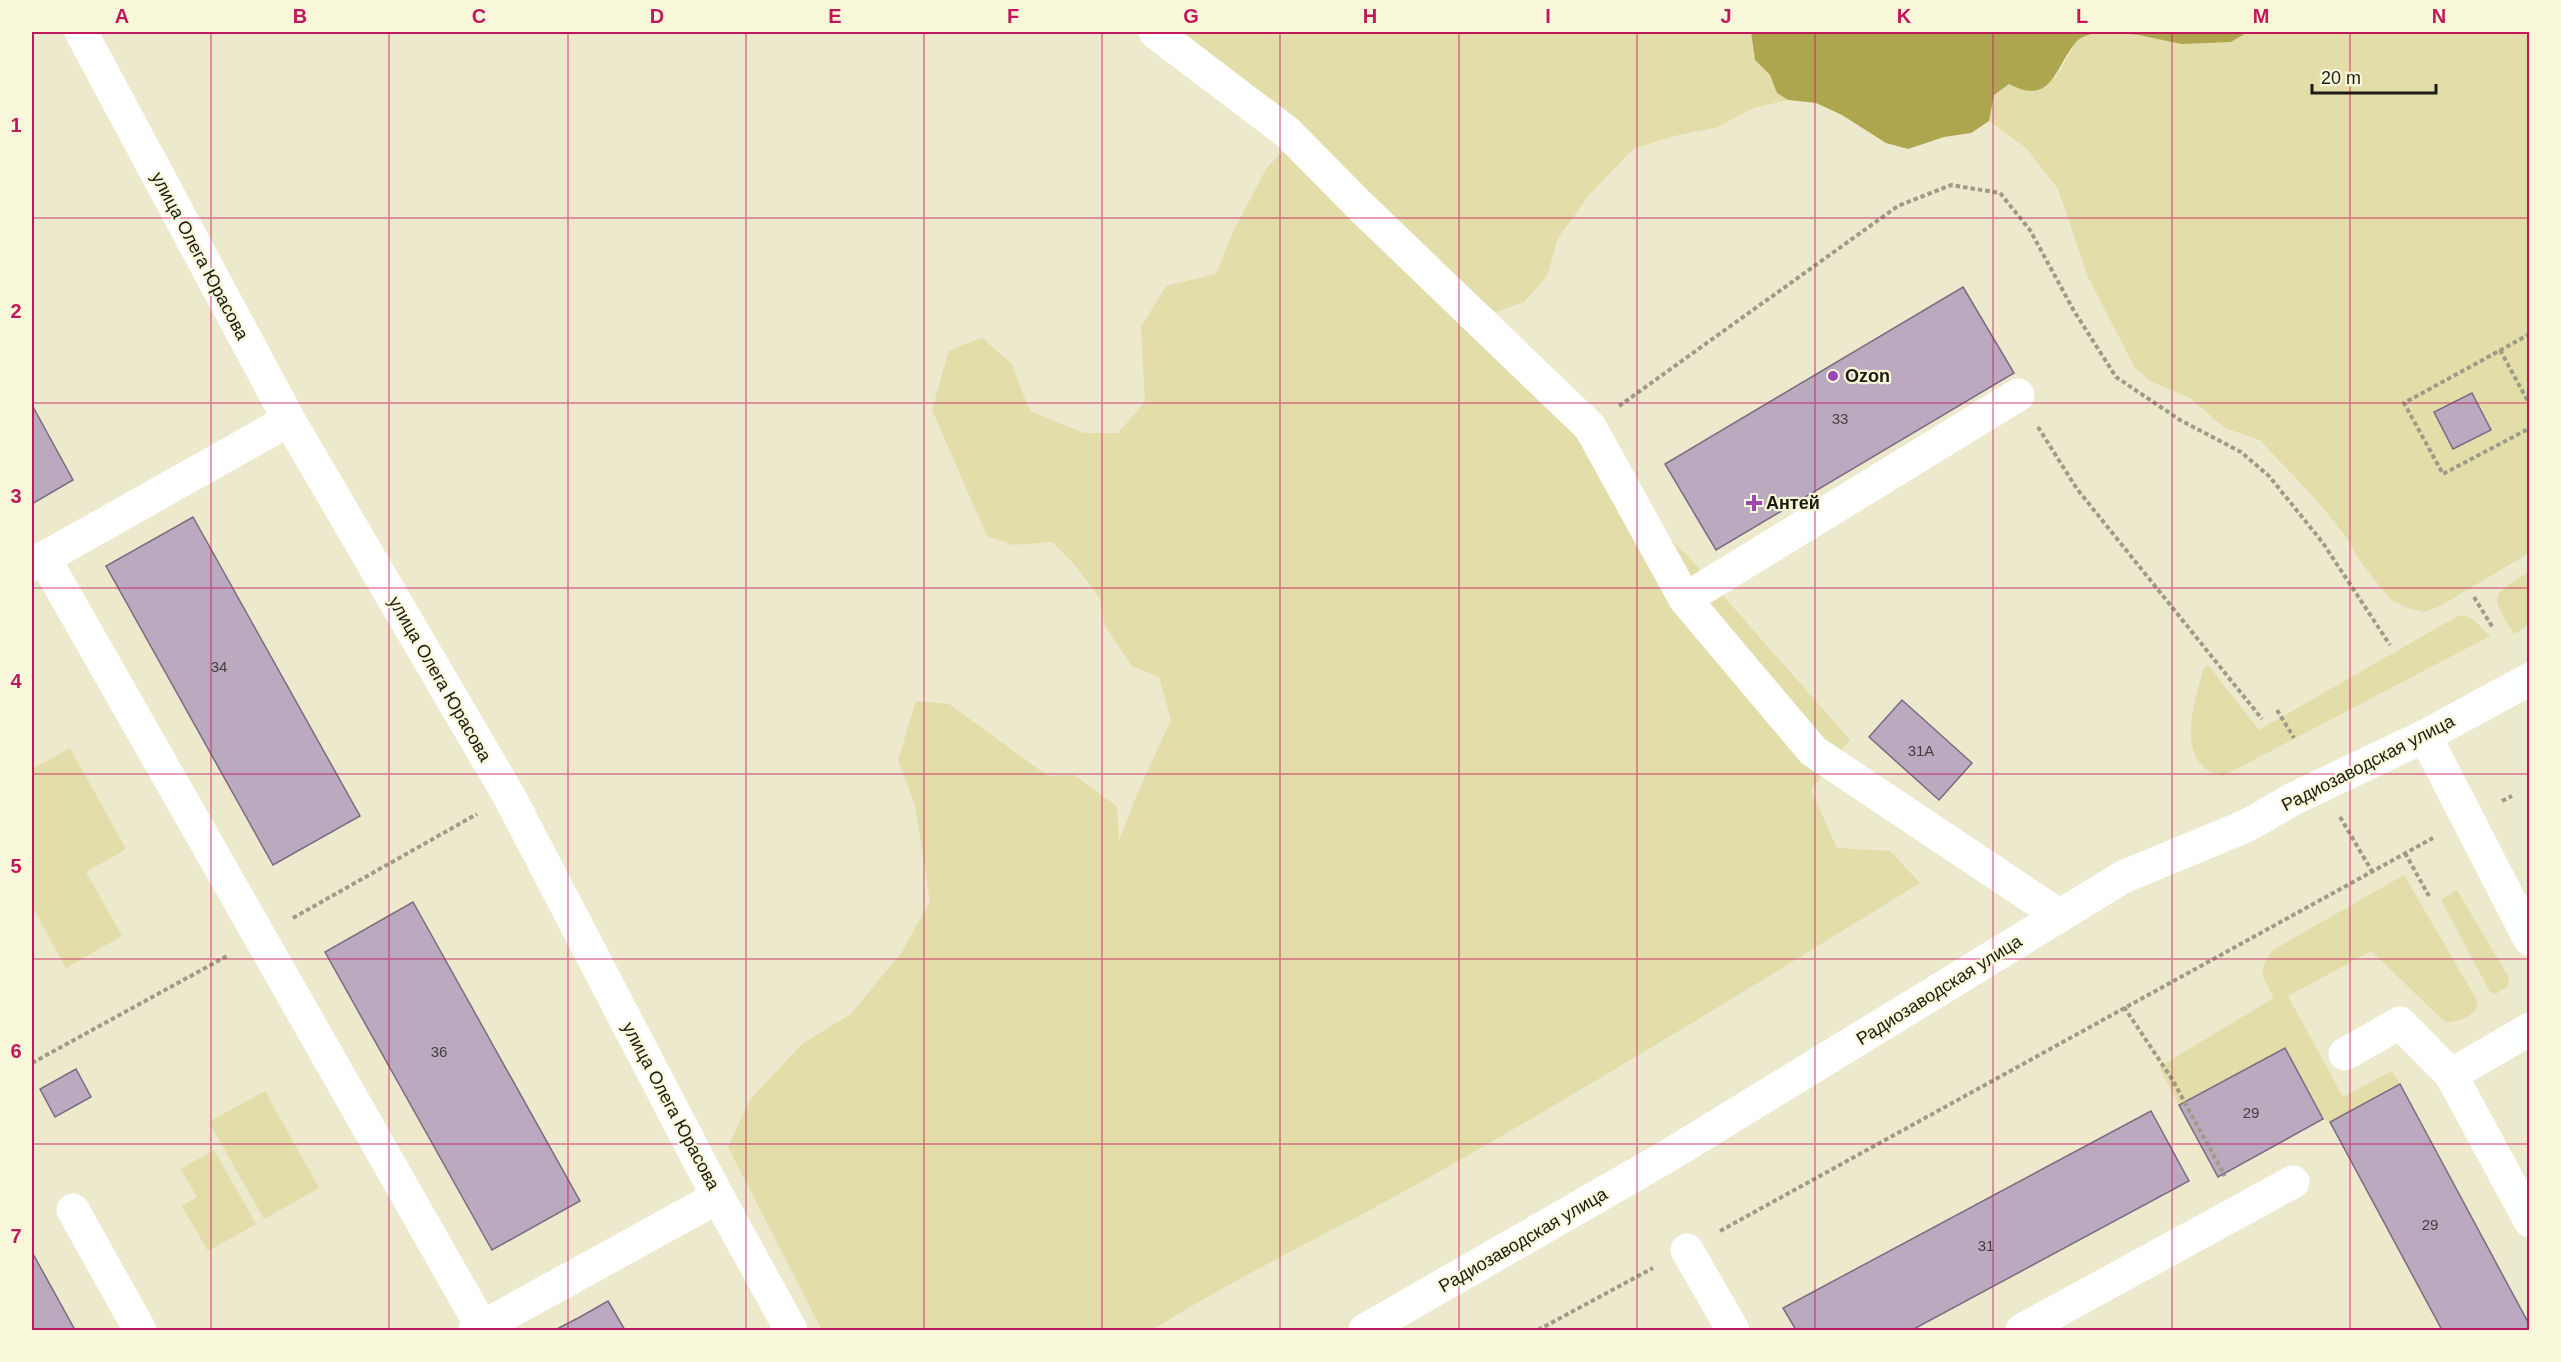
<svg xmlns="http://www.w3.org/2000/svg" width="2561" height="1362" font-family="Helvetica,sans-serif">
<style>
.green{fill:#e2dda9}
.water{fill:#aea54f}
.building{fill:#baa9bf;stroke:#7b6b80;stroke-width:1.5}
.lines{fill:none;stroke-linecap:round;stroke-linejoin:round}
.path{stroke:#9e9c87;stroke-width:4;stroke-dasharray:4.5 3;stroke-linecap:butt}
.minor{stroke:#fff;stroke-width:33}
.grid{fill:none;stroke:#c2185b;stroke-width:1.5;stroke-opacity:0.55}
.poi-dot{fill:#9d46b3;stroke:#f9f7da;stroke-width:2}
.labels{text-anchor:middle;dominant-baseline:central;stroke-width:4.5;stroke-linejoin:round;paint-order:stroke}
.number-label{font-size:15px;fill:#443e3c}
.street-label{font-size:18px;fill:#1c1b11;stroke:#f9f7da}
.poi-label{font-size:18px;font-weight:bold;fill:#1c1b11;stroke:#f9f7da;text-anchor:start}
.neatline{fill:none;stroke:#c2185b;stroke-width:2}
.grid-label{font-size:20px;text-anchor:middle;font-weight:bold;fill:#c2185b}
</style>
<rect width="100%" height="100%" fill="#ece9cd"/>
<g class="green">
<path d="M 1175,32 L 1751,32 L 1755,60 L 1770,75 L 1777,93 L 1788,100 L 1753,108 L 1718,127 L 1674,136 L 1633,149 L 1589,195 L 1558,238 L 1547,276 L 1524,302 L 1496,312 L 1461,286 Z"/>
<path d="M 2098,32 L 2231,42 L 2248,32 L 2529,32 L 2529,553 L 2440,606 L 2424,612 L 2407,608 L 2390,599 L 2361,562 L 2344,534 L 2318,502 L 2260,440 L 2225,428 L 2190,398 L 2150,381 L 2135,368 L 2088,277 L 2058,189 L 2027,149 L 1989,121 L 1994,95 L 2009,84 L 2056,77 L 2078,39 Z"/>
<path d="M 1296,137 L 1451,279 L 1635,505 L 1689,557 L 1850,740 L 1811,790 L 1837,848 L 1890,851 L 1920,883 C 1758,983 1596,1083 1430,1177 C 1338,1229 1241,1274 1152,1330 L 822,1330 L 728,1147 L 750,1100 L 802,1044 L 851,1014 L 902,952 L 930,901 L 915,805 L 898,760 L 916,701 L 949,704 L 1048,776 L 1074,775 L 1117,806 L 1119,841 L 1137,794 L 1171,720 L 1159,677 L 1132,666 L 1105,626 L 1099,597 L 1074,564 L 1052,542 L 1013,545 L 987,536 L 932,410 L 949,350 L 982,338 L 1011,363 L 1030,411 L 1084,433 L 1118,433 L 1145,402 L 1141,327 L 1166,286 L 1216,274 L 1233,232 L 1266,169 Z"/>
<path d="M 2529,572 L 2529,624 L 2514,634 C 2490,593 2489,597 2529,572 Z"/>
<path d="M 2463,615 L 2474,620 L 2490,636 L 2223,776 C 2173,767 2194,701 2204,668 L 2208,665 L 2259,730 L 2456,617 Z"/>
<path d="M 70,748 L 126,849 L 86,872 L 122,936 L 66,968 L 32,906 L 32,769 Z"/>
<path d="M 2404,875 L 2478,1002 C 2474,1018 2461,1020 2446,1023 L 2371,951 L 2288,996 L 2343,1097 L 2392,1071 L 2400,1084 L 2330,1122 L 2323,1119 L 2285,1048 L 2179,1105 L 2159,1067 L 2274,998 C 2263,976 2256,972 2273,950 Z"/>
<path d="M 2457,890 L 2509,978 L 2507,986 L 2496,994 L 2490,992 L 2441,900 Z"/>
<path d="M 265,1091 L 319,1188 L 264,1219 L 209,1122 Z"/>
<path d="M 214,1150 L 256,1224 L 208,1251 L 182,1206 L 197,1197 L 181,1169 Z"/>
</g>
<g class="water">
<path d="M 1751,32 L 2098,32 C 2092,34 2082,36 2077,41 C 2054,67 2053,107 2009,84 L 1994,95 L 1989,121 L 1971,133 L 1944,137 L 1908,149 L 1886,143 L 1842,115 L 1816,103 L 1788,100 L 1777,93 L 1770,75 L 1755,60 Z"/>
<path d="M 2100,32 L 2248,32 L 2231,42 L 2182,44 L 2139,35 Z"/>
</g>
<g class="building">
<path d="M 1963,287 L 2014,373 L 1716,550 L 1665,464 Z"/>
<path d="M 2472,393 L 2491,430 L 2453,449 L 2434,412 Z"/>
<path d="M 32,405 L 73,480 L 32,504 Z"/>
<path d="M 193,517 L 360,816 L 273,865 L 106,566 Z"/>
<path d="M 1902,700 L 1972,763 L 1939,800 L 1869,737 Z"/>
<path d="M 413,902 L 580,1201 L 492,1250 L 325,952 Z"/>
<path d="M 2285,1048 L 2323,1119 L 2218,1177 L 2179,1105 Z"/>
<path d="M 76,1069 L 91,1097 L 55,1117 L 40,1089 Z"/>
<path d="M 2400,1084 L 2530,1326 L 2530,1330 L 2442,1330 L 2330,1122 Z"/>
<path d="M 2151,1111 L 2189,1181 L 1912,1330 L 1796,1330 L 1783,1308 Z"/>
<path d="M 32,1252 L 75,1330 L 32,1330 Z"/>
<path d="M 608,1301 L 625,1330 L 555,1330 L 580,1317 Z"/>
</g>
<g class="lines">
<g class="path">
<path d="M 2530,334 L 2404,403 L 2443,474 L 2530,428"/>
<path d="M 2500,350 L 2530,405"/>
<path d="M 1619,406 L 1898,206 L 1951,185 L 2000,193 L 2030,230 L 2074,311 L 2116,377 L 2180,420 L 2241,452 L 2269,476 L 2323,543 L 2390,645"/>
<path d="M 2038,427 L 2077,489 L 2262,719"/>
<path d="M 2474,597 L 2493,628"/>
<path d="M 2277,710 L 2294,738"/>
<path d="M 2502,801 L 2512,796"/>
<path d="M 2340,817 L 2373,873"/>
<path d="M 2405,853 L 2429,896"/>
<path d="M 293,918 L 477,814"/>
<path d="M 2124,1007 L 2172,1079 L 2225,1176"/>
<path d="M 32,1063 L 227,956"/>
<path d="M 1720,1231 L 2433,838"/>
<path d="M 1538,1330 L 1653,1268"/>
</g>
<g class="minor">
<path d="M 81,32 L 289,420 L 509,796 L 718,1197 L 791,1330"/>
<path d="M 1155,32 L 1288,133 L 1359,205 L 1590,427 L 1685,599 L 1813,751 L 2060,916"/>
<path d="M 44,558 L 289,420"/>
<path d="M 32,565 L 44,558 L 482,1327 L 475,1330"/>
<path d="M 1685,599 L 2018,395"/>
<path d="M 2425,736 L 2530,940"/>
<path d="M 2530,1029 L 2451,1075 L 2530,1221"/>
<path d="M 2345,1054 L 2400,1023 L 2451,1075"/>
<path d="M 73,1210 L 140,1330"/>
<path d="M 1687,1250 L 1733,1330"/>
<path d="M 482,1327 L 718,1197"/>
<path d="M 1365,1330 L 1666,1157 L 2123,877 L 2246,826 L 2293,799 L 2425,736 L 2530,679"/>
<path d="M 2022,1330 L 2293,1182"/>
</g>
</g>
<path class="grid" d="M 211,32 L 211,1330M 389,32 L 389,1330M 568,32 L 568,1330M 746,32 L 746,1330M 924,32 L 924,1330M 1102,32 L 1102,1330M 1280,32 L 1280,1330M 1459,32 L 1459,1330M 1637,32 L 1637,1330M 1815,32 L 1815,1330M 1993,32 L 1993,1330M 2172,32 L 2172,1330M 2350,32 L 2350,1330M 32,218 L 2530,218M 32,403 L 2530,403M 32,588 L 2530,588M 32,774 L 2530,774M 32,959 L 2530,959M 32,1144 L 2530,1144"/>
<g class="poi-dot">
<circle cx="1833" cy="376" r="6"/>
<path d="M1751 494h6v6h6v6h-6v6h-6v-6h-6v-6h6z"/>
</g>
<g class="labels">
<g class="number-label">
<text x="1840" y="418">33</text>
<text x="219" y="666">34</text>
<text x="1921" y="750">31А</text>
<text x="439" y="1051">36</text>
<text x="2251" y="1112">29</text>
<text x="2430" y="1224">29</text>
<text x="1986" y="1245">31</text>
</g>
<g class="street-label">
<text transform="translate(200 256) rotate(62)">улица Олега Юрасова</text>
<text transform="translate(440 679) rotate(60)">улица Олега Юрасова</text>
<text transform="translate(2368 763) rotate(-27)">Радиозаводская улица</text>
<text transform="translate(1939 990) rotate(-32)">Радиозаводская улица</text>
<text transform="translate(671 1106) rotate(62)">улица Олега Юрасова</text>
<text transform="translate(1523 1240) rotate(-30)">Радиозаводская улица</text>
</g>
<g class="poi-label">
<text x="1845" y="376">Ozon</text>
<text x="1766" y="503">Антей</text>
</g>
</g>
<rect width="2561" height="1362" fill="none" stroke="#f9f7da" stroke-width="66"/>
<path d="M2312 84v9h124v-9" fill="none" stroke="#1c1b11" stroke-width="3"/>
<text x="2321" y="84" font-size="18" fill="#1c1b11" stroke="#f9f7da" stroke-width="4.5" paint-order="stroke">20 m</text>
<rect x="33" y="33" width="2495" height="1296" class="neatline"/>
<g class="grid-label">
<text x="122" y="23">A</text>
<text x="300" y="23">B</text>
<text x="479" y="23">C</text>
<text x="657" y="23">D</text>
<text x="835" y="23">E</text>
<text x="1013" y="23">F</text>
<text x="1191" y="23">G</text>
<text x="1370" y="23">H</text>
<text x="1548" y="23">I</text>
<text x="1726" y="23">J</text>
<text x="1904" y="23">K</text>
<text x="2082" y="23">L</text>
<text x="2261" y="23">M</text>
<text x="2439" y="23">N</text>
<text x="16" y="132">1</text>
<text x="16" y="318">2</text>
<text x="16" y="503">3</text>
<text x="16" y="688">4</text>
<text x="16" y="873">5</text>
<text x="16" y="1058">6</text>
<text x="16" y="1243">7</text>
</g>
</svg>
